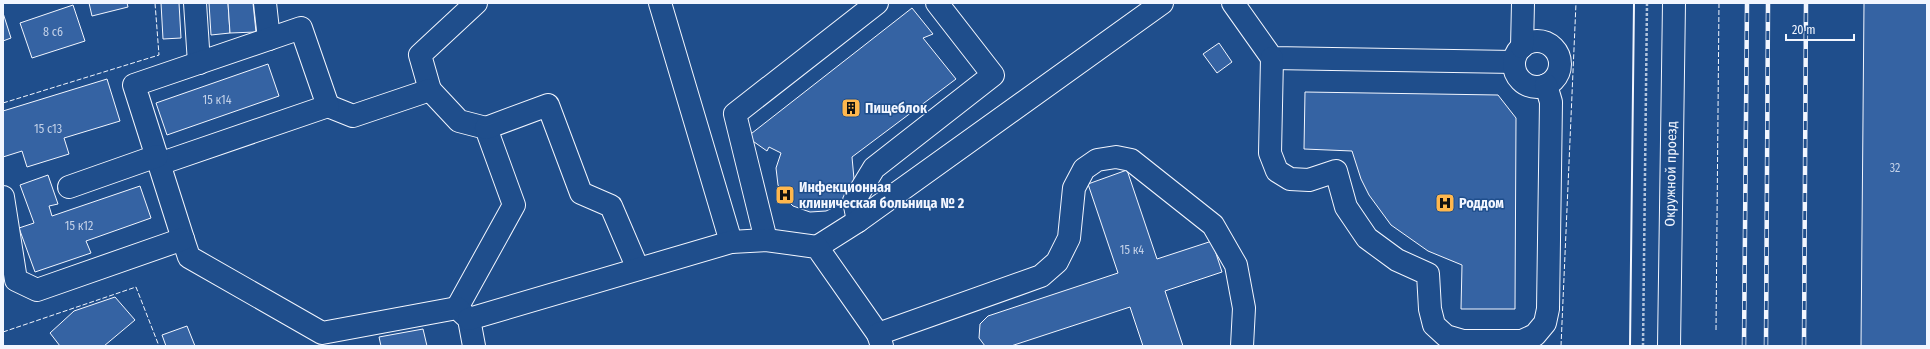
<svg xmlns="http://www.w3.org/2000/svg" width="1930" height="349" font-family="'Fira Sans Condensed',sans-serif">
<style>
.building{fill:#3563a3;stroke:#f2f6ff}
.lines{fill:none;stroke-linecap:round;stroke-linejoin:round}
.minor-casing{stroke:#f2f6ff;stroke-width:24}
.path{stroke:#b3c4dc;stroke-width:2.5;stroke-dasharray:3 2;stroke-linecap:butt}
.minor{stroke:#1f4e8c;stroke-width:22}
.rail-casing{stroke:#f2f6ff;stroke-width:4.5}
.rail{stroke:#1f4e8c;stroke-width:3;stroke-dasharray:9;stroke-linecap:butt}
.fence{stroke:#f2f6ff;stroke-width:1;stroke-dasharray:5 2;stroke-linecap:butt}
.wall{stroke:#f2f6ff;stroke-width:2}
.labels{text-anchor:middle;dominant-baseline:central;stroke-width:3;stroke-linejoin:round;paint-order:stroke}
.number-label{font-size:12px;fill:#c3d1e8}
.poi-label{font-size:14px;font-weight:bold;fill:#f2f6ff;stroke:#1f4e8c;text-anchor:start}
.street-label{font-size:14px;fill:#f2f6ff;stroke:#1f4e8c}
</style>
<rect width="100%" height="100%" fill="#1f4e8c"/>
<g class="building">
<path d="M 89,3 L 127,3 L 128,7 L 92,16 Z"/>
<path d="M 161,3 L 179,3 L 181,38 L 163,39 Z"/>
<path d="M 209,3 L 228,3 L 230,33 L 211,35 Z"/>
<path d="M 228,3 L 253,3 L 256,32 L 230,33 Z"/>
<path d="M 1864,3 L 1927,3 L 1927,346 L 1861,346 Z"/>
<path d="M 73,5 L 85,41 L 32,58 L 20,23 Z"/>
<path d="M 912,8 L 933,34 L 923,38 L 956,79 L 852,157 L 854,179 L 849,194 L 839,205 L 826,211 L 810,212 L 793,206 L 784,197 L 778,185 L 776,168 L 781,153 L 769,147 L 767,151 L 747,137 Z"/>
<path d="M 3,13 L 11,38 L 3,41 Z"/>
<path d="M 1219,43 L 1232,62 L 1217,73 L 1203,54 Z"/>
<path d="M 268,64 L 279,96 L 167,135 L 156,103 Z"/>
<path d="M 107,79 L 120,121 L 64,138 L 69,154 L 27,167 L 22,151 L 3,157 L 3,111 Z"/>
<path d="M 1305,92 L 1498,95 L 1516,118 L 1515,309 L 1461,309 L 1462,265 L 1428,251 L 1391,225 L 1369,195 L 1361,179 L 1352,151 L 1304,149 Z"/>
<path d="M 1127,170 L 1157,259 L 1212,241 L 1222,272 L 1165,291 L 1183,346 L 1143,346 L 1130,307 L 1011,346 L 985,346 L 979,338 L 980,324 L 988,316 L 1118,273 L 1088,184 Z"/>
<path d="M 48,175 L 58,204 L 49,206 L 52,216 L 140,186 L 151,218 L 86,241 L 91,253 L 35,272 L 19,228 L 34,223 L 20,185 Z"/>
<path d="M 115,297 L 135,320 L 104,346 L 60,346 L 50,333 L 74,311 Z"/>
<path d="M 187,326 L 195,346 L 166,346 L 162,335 Z"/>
<path d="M 423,329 L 427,346 L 381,346 L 379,337 Z"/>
</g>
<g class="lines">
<g class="minor-casing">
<g id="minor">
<path d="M 195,3 L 199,63"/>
<path d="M 265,3 L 269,39"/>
<path d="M 660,3 L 731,242"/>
<path d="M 1233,3 L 1272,58 L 1514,62"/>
<circle cx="1537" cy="64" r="23"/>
<path d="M 1522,47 L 1523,3"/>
<path d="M 1272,58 L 1270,153 L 1277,171 L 1290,179 L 1309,180 L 1336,171 L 1346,207 L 1367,238 L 1397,260 L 1428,274 L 1430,309 L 1434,325 L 1446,336 L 1463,341 L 1522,341 L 1535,335 L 1545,323 L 1548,309 L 1551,102 L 1546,85"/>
<path d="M 430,90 L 420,55 L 476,3"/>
<path d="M 328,106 L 353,116 L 430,90 L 459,121 L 486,128 L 514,205 L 457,308"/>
<path d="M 486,128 L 548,105 L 581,193 L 611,206 L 638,269"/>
<path d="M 159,164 L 328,106 L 301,28 L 134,85 L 183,239 L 189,257 L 322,333 L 457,308 L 469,319 L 474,346"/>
<path d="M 69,187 L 157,156"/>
<path d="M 3,197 L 16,280 L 37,290 L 183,239"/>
<path d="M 858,221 L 854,201 L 874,168 L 993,75 L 937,3"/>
<path d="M 766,240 L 735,114 L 877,3"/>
<path d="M 817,247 L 858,221 L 1162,3"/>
<path d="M 469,319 L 731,242 L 766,240 L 817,247 L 878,334"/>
<path d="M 882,346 L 878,334 L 1041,276 L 1057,262 L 1069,238 L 1074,188 L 1084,169 L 1097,160 L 1116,157 L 1131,160 L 1213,225 L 1236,265 L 1244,308 L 1242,346"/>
<path d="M 1669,346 L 1674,3"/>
</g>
</g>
<path class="path" d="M 1643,346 L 1647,3"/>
<use href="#minor" class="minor"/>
<g class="rail-casing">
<g id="rail">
<path d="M 1744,346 L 1747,3"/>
<path d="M 1766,346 L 1768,3"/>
<path d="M 1804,346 L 1806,3"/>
</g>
</g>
<use href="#rail" class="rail"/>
<g class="fence">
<path d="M 3,103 L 159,55 L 155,3"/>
<path d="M 1716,330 L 1719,3"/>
<path d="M 3,332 L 136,287 L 159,346"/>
<path d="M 1561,346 L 1576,3"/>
</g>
<path class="wall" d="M 1630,346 L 1634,3"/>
</g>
<defs>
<g id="building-square" transform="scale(1)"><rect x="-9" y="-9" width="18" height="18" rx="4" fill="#ffb74d" stroke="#1f4e8c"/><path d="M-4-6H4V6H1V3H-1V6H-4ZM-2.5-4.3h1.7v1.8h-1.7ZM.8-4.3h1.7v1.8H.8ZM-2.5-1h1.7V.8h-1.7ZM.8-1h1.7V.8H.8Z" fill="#111"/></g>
<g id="hospital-square" transform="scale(1)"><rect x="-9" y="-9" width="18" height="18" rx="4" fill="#ffb74d" stroke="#1f4e8c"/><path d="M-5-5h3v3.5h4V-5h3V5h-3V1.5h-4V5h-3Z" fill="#111"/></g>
</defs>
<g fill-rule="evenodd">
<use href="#building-square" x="851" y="108"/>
<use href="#hospital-square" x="785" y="195"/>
<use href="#hospital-square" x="1445" y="203"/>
</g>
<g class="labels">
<g class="number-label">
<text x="53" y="32">8 с6</text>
<text x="217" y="100">15 к14</text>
<text x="48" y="129">15 с13</text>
<text x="1895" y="168">32</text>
<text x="79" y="226">15 к12</text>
<text x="1132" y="250">15 к4</text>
</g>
<g class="poi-label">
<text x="865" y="108">Пищеблок</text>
<text x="799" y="187">Инфекционная<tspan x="799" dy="16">клиническая больница № 2</tspan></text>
<text x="1459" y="203">Роддом</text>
</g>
<g class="street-label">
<text transform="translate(1671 174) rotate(-89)">Окружной проезд</text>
</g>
</g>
<rect width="1930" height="349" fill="none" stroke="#f2f6ff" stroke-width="8"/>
<path d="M1786 34v6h68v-6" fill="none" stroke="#f2f6ff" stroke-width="2"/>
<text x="1792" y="34" font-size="12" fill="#f2f6ff" stroke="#1f4e8c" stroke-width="3" paint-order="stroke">20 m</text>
</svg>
